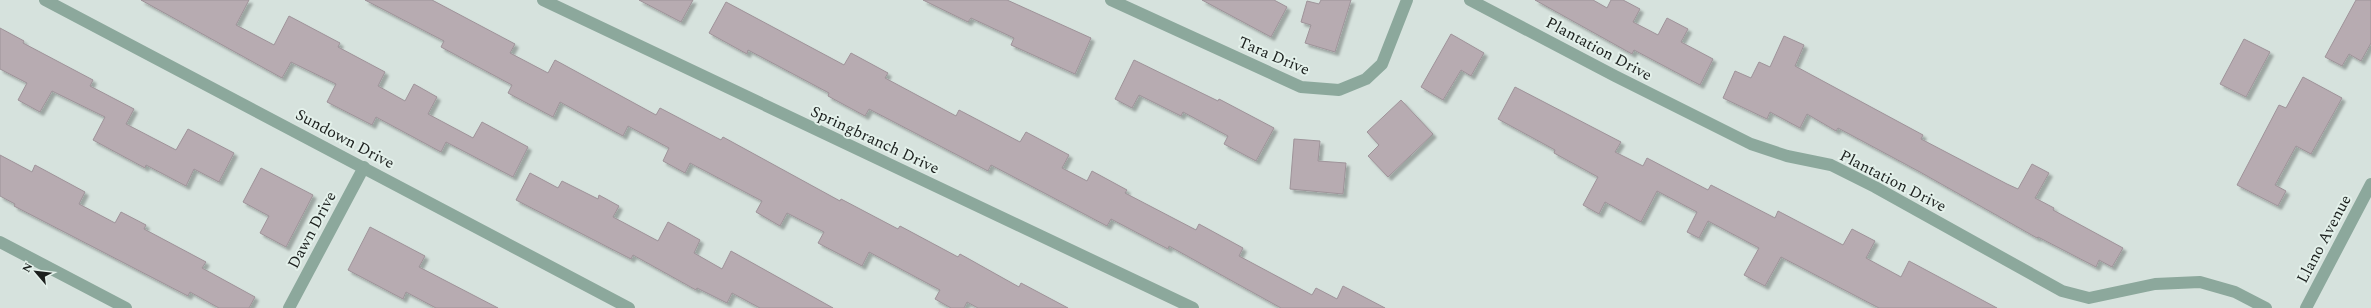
<svg xmlns="http://www.w3.org/2000/svg" width="2371" height="308" font-family="Spectral,serif">
<style>
.building{fill:#b7abb1;stroke:#9e9399;filter:url(#shadow)}
.lines{fill:none;stroke-linecap:round;stroke-linejoin:round}
.street{stroke:#8ca89c;stroke-width:12}
.labels{text-anchor:middle;dominant-baseline:central;stroke-width:4;stroke-linejoin:round;paint-order:stroke}
.street-label{font-size:16px;fill:#1b1f1d;stroke:#e3f0ea}
</style>
<defs>
<filter id="shadow"><feDropShadow dx="3.5" dy="3.5" stdDeviation="1" flood-color="#0004"/></filter>
</defs>
<rect width="100%" height="100%" fill="#d6e2dd"/>
<g class="building">
<path d="M 141,0 L 249,0 L 236,25 L 274,45 L 289,16 L 340,43 L 338,47 L 385,72 L 378,86 L 405,101 L 414,84 L 437,97 L 428,114 L 473,138 L 482,122 L 528,147 L 513,177 L 446,142 L 441,152 L 376,117 L 372,125 L 327,102 L 336,84 L 291,62 L 282,78 Z"/>
<path d="M 365,0 L 432,0 L 515,44 L 510,53 L 548,73 L 555,60 L 656,115 L 660,108 L 721,140 L 723,137 L 840,201 L 841,199 L 898,229 L 900,226 L 958,257 L 960,254 L 1019,287 L 1021,283 L 1068,308 L 978,308 L 967,302 L 964,308 L 951,308 L 935,299 L 940,290 L 869,252 L 862,266 L 818,243 L 824,232 L 787,213 L 780,226 L 756,212 L 762,201 L 690,163 L 685,173 L 663,161 L 669,148 L 628,126 L 623,136 L 560,102 L 553,117 L 508,93 L 512,85 L 441,47 L 444,41 Z"/>
<path d="M 639,0 L 693,0 L 681,22 Z"/>
<path d="M 923,0 L 1007,0 L 1091,38 L 1075,74 L 1011,45 L 1014,38 L 971,18 L 968,22 Z"/>
<path d="M 1202,0 L 1274,0 L 1287,7 L 1271,37 Z"/>
<path d="M 1321,0 L 1351,0 L 1335,52 L 1305,43 L 1311,25 L 1301,22 L 1307,1 L 1319,4 Z"/>
<path d="M 1535,0 L 1593,0 L 1607,8 L 1611,0 L 1623,0 L 1640,9 L 1633,22 L 1658,35 L 1667,18 L 1688,29 L 1681,42 L 1713,59 L 1700,85 L 1634,50 L 1632,54 Z"/>
<path d="M 2356,0 L 2371,0 L 2371,43 L 2361,61 L 2349,54 L 2342,66 L 2325,57 Z"/>
<path d="M 726,2 L 844,65 L 851,53 L 888,73 L 885,78 L 956,116 L 959,110 L 1020,142 L 1026,132 L 1069,155 L 1062,168 L 1087,181 L 1092,171 L 1127,190 L 1125,193 L 1196,230 L 1199,224 L 1243,248 L 1239,256 L 1312,295 L 1316,288 L 1337,299 L 1343,286 L 1385,308 L 1281,308 L 1169,246 L 1168,249 L 1111,219 L 1107,226 L 991,165 L 988,171 L 869,109 L 865,116 L 828,96 L 829,93 L 748,50 L 747,54 L 709,33 Z"/>
<path d="M 0,28 L 24,41 L 23,43 L 93,80 L 90,86 L 134,109 L 126,124 L 176,150 L 188,129 L 234,153 L 219,182 L 194,169 L 186,186 L 146,165 L 145,168 L 93,140 L 105,117 L 52,91 L 40,112 L 18,100 L 27,83 L 0,69 Z"/>
<path d="M 1451,34 L 1484,53 L 1471,76 L 1461,70 L 1443,100 L 1421,87 Z"/>
<path d="M 1784,36 L 1804,45 L 1795,66 L 1923,135 L 1921,139 L 2007,184 L 2018,189 L 2032,164 L 2049,173 L 2035,198 L 2054,208 L 2053,210 L 2123,248 L 2112,267 L 2099,260 L 2096,267 L 2038,237 L 2037,238 L 1920,172 L 1838,128 L 1836,131 L 1807,114 L 1800,128 L 1770,112 L 1767,119 L 1723,98 L 1735,71 L 1751,78 L 1759,62 L 1770,67 Z"/>
<path d="M 2244,39 L 2270,52 L 2246,97 L 2220,84 Z"/>
<path d="M 1134,60 L 1218,101 L 1219,99 L 1274,128 L 1256,161 L 1224,144 L 1228,136 L 1183,112 L 1181,116 L 1139,95 L 1132,108 L 1115,99 Z"/>
<path d="M 2303,77 L 2342,98 L 2311,154 L 2296,146 L 2275,185 L 2286,191 L 2278,206 L 2237,185 L 2279,105 L 2286,108 Z"/>
<path d="M 1515,87 L 1621,142 L 1615,152 L 1643,166 L 1647,158 L 1708,190 L 1711,185 L 1775,218 L 1778,211 L 1843,245 L 1852,229 L 1875,241 L 1866,258 L 1901,277 L 1909,261 L 1997,308 L 1879,308 L 1781,257 L 1765,286 L 1744,275 L 1759,248 L 1708,221 L 1699,238 L 1687,232 L 1697,212 L 1657,191 L 1641,222 L 1605,202 L 1599,214 L 1583,205 L 1598,177 L 1554,153 L 1555,150 L 1498,119 Z"/>
<path d="M 1401,100 L 1433,134 L 1388,177 L 1368,156 L 1379,145 L 1367,132 Z"/>
<path d="M 1294,139 L 1320,141 L 1318,161 L 1346,163 L 1343,194 L 1290,189 Z"/>
<path d="M 0,155 L 32,172 L 35,165 L 85,192 L 79,204 L 115,223 L 121,212 L 146,225 L 144,229 L 206,262 L 202,268 L 255,297 L 249,308 L 219,308 L 190,292 L 188,296 L 14,206 L 15,204 L 0,196 Z"/>
<path d="M 261,168 L 313,195 L 286,247 L 260,233 L 269,216 L 243,202 Z"/>
<path d="M 530,173 L 558,188 L 562,181 L 598,199 L 599,195 L 619,206 L 613,217 L 658,241 L 668,222 L 700,240 L 694,253 L 722,269 L 731,251 L 833,308 L 760,308 L 732,293 L 727,303 L 697,288 L 696,290 L 633,255 L 631,259 L 516,200 Z"/>
<path d="M 370,227 L 425,256 L 419,267 L 498,308 L 436,308 L 406,292 L 403,299 L 348,270 Z"/>
</g>
<g class="lines">
<g class="street">
<path d="M 45,0 L 629,308"/>
<path d="M 543,0 L 1193,308"/>
<path d="M 1111,0 L 1301,87 L 1339,90 L 1366,79 L 1382,64 L 1407,0"/>
<path d="M 1470,0 L 1615,76 L 1751,144 L 1787,156 L 1831,165 L 1875,187 L 2062,291 L 2089,298 L 2155,284 L 2200,282 L 2235,292 L 2266,308"/>
<path d="M 0,242 L 126,308"/>
<path d="M 289,308 L 364,167"/>
<path d="M 2306,308 L 2371,184"/>
</g>
</g>
<g class="labels">
<g class="street-label">
<text transform="translate(1599 49) rotate(28)">Plantation Drive</text>
<text transform="translate(1274 56) rotate(23)">Tara Drive</text>
<text transform="translate(345 139) rotate(28)">Sundown Drive</text>
<text transform="translate(875 140) rotate(25)">Springbranch Drive</text>
<text transform="translate(1893 181) rotate(27)">Plantation Drive</text>
<text transform="translate(312 230) rotate(-62)">Dawn Drive</text>
<text transform="translate(2324 239) rotate(-62)">Llano Avenue</text>
</g>
</g>
<g transform="translate(36 272) rotate(298)" stroke="#e3f0ea" stroke-width="3" paint-order="stroke">
<path d="M0-3L7 15L0 10L-7 15Z" fill="#1b1f1d"/>
<text y="-6" font-size="11" font-weight="bold" text-anchor="middle" fill="#1b1f1d">N</text>
</g>
</svg>
